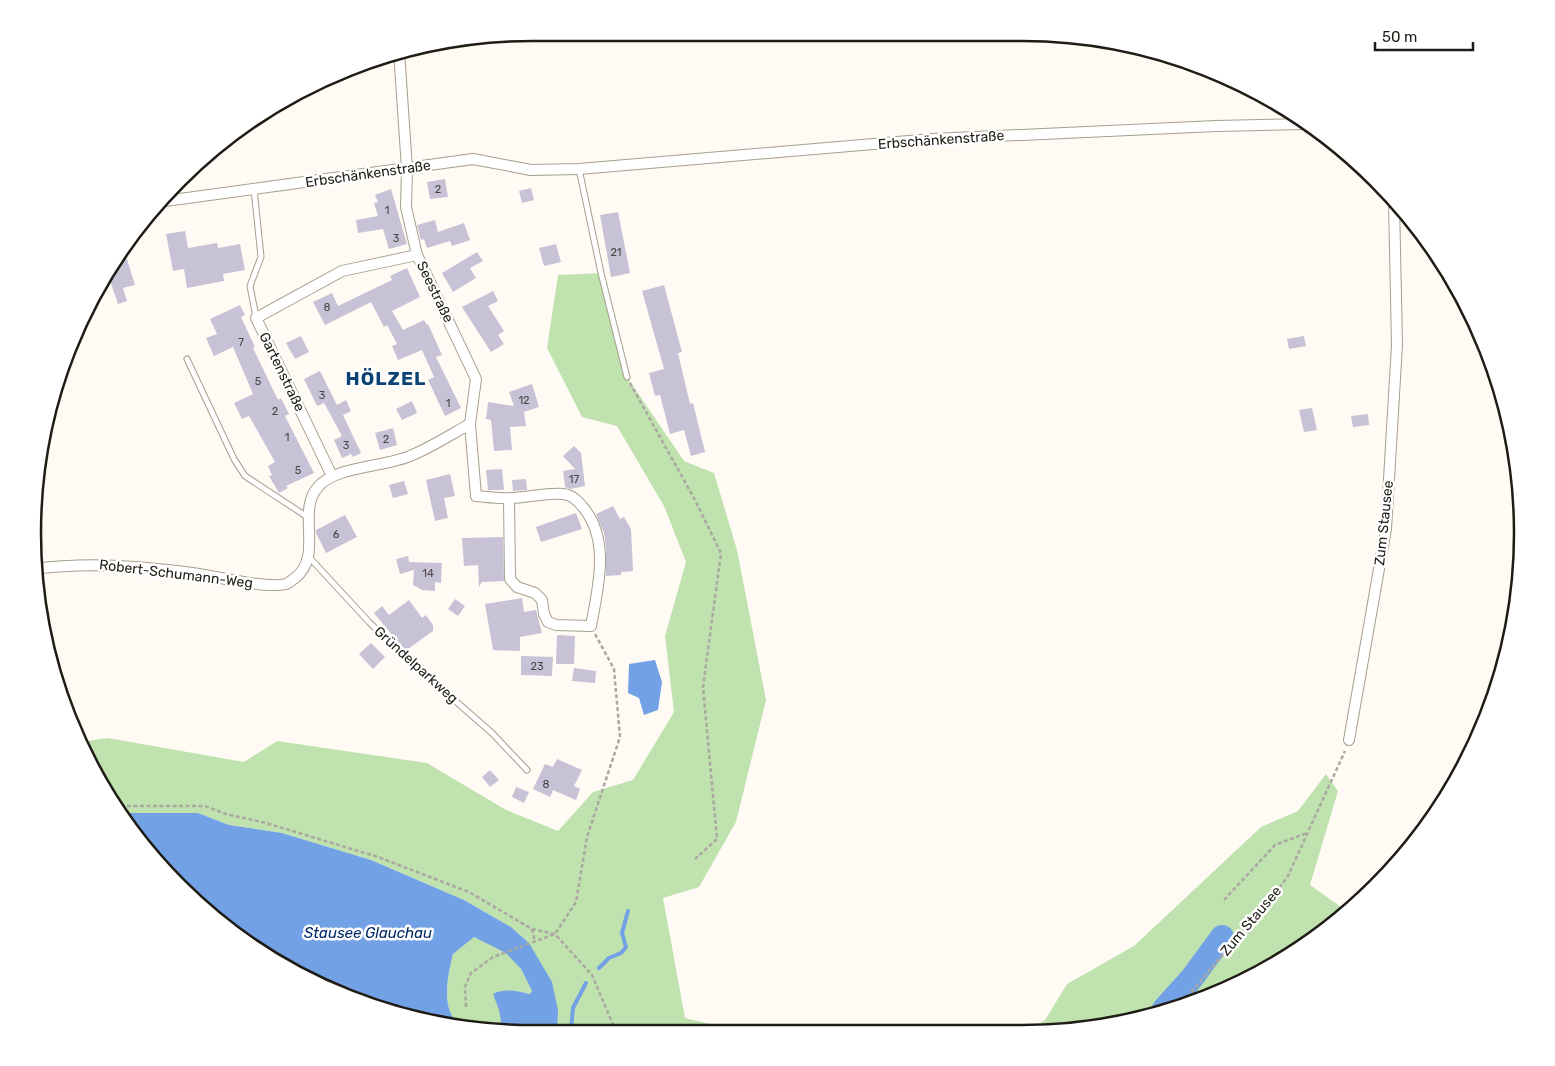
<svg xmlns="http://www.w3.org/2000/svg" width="1555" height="1066" font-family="Rubik,sans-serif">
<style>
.green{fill:#bfe2ae}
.water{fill:#73a1e6}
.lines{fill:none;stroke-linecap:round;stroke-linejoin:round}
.stream{stroke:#73a1e6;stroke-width:4}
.river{stroke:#73a1e6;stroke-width:24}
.building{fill:#c7c2d5}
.lane-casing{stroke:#a79e8d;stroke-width:7}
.street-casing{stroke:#a79e8d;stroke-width:12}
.path{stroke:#aba8a1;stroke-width:2.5;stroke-dasharray:4 2.5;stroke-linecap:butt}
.lane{stroke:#fff;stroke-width:5}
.street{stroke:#fff;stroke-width:10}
.labels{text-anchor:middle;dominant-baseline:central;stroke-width:5;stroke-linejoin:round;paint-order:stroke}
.number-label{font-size:11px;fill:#494645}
.street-label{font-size:14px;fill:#1f1c15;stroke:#fff}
.water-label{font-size:15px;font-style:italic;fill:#002965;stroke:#fff}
.district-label{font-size:19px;font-weight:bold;letter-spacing:1px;fill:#0c4374;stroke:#fff}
.rim{fill:none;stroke:#1f1c15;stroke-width:2.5}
</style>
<rect width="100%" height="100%" fill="#fffbf4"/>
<g class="green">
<path d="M 601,273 L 627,377 L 684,461 L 714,473 L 737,550 L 766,700 L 736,822 L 699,887 L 663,898 L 685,1018 L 748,1033 L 557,1033 L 529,943 L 511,927 L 464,900 L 371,860 L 282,833 L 229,825 L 198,813 L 118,813 L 84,755 L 80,742 L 108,738 L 244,762 L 277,741 L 427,763 L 506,810 L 558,831 L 593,792 L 633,780 L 674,712 L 665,636 L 686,562 L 664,506 L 617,426 L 582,417 L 547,348 L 558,275 Z"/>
<path d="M 1326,774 L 1338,791 L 1310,885 L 1341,907 L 1342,914 L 1300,949 L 1244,982 L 1119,1024 L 1021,1033 L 1045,1020 L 1067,984 L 1134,946 L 1261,827 L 1298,811 Z"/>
<path d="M 474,937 L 506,952 L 521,969 L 532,991 L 531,994 L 518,991 L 499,1010 L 503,1028 L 499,1030 L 462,1026 C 439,1012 448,975 453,954 Z"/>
</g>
<g class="water">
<path d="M 655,660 L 662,682 L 658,710 L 644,715 L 639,698 L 628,693 L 629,664 Z"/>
<path d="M 118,813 L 198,813 L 229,825 L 282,833 L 371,860 L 464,900 L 511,927 L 529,943 L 552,982 L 558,1010 L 557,1033 L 533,1033 L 499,1030 L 502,1027 L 499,1010 L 493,994 C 504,988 518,991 530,994 L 532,991 L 521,969 L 506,953 L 474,937 L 453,954 C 448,975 439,1012 462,1026 L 435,1024 L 341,995 L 255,949 L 179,887 Z"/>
</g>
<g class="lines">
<g class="stream">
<path d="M 599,968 L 609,958 L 621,953 L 626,947 L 622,933 L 628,911"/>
<path d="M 569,1034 L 571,1030 L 573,1008 L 586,983"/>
</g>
<path class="river" d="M 1164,1009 L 1192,978 L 1222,937"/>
</g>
<g class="building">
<path d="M 445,179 L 448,197 L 430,199 L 427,182 Z"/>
<path d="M 531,188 L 534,200 L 522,203 L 519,191 Z"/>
<path d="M 391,189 L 407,244 L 389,249 L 383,229 L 358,233 L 356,220 L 378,216 L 374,203 L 378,202 L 375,195 Z"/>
<path d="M 618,212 L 630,273 L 611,277 L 600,215 Z"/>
<path d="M 435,220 L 438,232 L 464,223 L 470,240 L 452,246 L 450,241 L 427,248 L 424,239 L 421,240 L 417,225 Z"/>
<path d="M 185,231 L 188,248 L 217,243 L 218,248 L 240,244 L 245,270 L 223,274 L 224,281 L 187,288 L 184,269 L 173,271 L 166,234 Z"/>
<path d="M 556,244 L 561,262 L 544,266 L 539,248 Z"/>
<path d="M 477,252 L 483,261 L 470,268 L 476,278 L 453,292 L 442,273 Z"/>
<path d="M 126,256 L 135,285 L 123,288 L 127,301 L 118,304 L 107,272 L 116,260 Z"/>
<path d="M 407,268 L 420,297 L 392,311 L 403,330 L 424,320 L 427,325 L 428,324 L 442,355 L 436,357 L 461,408 L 445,416 L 428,380 L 434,377 L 422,350 L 398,360 L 392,346 L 397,344 L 387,325 L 384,327 L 371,302 L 325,325 L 313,302 L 332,293 L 338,306 L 392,280 L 390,276 Z"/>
<path d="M 664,285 L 682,352 L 678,353 L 690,404 L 693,403 L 705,452 L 691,456 L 684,430 L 670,434 L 660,395 L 655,396 L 649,373 L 664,369 L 642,291 Z"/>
<path d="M 493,291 L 498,301 L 488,306 L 504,331 L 498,335 L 504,344 L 491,352 L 462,307 Z"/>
<path d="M 240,305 L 245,315 L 241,317 L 255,347 L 253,348 L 278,400 L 281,398 L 289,414 L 285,416 L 314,473 L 286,486 L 288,488 L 279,493 L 269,476 L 272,475 L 268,466 L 275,462 L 249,416 L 242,419 L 234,403 L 253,394 L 233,347 L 214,356 L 206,338 L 217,334 L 210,319 Z"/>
<path d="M 301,336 L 309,352 L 295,359 L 286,343 Z"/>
<path d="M 1304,336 L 1306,346 L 1289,349 L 1287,339 Z"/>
<path d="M 320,371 L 337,405 L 346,400 L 351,411 L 343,415 L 361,453 L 353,457 L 351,454 L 342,458 L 334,440 L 342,436 L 324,403 L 317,406 L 304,379 Z"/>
<path d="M 532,384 L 539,407 L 524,412 L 526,426 L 510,427 L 512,450 L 494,451 L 491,420 L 486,419 L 488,402 L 514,406 L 509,392 Z"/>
<path d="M 412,401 L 417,413 L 402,420 L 396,409 Z"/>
<path d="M 1312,408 L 1317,430 L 1304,432 L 1299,410 Z"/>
<path d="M 1368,414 L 1369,425 L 1353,427 L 1351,416 Z"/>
<path d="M 393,428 L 397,445 L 380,450 L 375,433 Z"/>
<path d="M 574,446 L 581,453 L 585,486 L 570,489 L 565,487 L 563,471 L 575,469 L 563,456 Z"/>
<path d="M 502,469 L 504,490 L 488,490 L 486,470 Z"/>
<path d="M 450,474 L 455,496 L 444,498 L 448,518 L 435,521 L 426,480 Z"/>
<path d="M 526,479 L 527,490 L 513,491 L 512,480 Z"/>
<path d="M 404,481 L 408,494 L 393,498 L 389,485 Z"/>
<path d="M 613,506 L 620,519 L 624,517 L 631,529 L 633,571 L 621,572 L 621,575 L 606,576 L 606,548 L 604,533 L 596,514 Z"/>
<path d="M 576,513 L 582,529 L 541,542 L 536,527 Z"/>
<path d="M 345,515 L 357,537 L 326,553 L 316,533 L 316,530 Z"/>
<path d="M 503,537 L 504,581 L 482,582 L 479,587 L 478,565 L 464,566 L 462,538 Z"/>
<path d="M 408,556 L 409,562 L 442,563 L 441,583 L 435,582 L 435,591 L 422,590 L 413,585 L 414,570 L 400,574 L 396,559 Z"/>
<path d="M 522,598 L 524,612 L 536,610 L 542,633 L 520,637 L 520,651 L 493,650 L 485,604 Z"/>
<path d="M 455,599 L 465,606 L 458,616 L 448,609 Z"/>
<path d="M 409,600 L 422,618 L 426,615 L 433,625 L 433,631 L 405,651 L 374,613 L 382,606 L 389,615 Z"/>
<path d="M 557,635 L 575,636 L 574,664 L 556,664 Z"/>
<path d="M 371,643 L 385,657 L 373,669 L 359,654 Z"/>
<path d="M 521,656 L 553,657 L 552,676 L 521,675 Z"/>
<path d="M 574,668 L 596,671 L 595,683 L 572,681 Z"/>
<path d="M 557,759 L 582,770 L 574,786 L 580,789 L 576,800 L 553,790 L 550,797 L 533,789 L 545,764 L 553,767 Z"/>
<path d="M 490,770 L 499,780 L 490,787 L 482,777 Z"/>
<path d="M 516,787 L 529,792 L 524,803 L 512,797 Z"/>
</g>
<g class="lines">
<g class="lane-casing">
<g id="lane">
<path d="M 579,169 L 601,273 L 627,377"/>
<path d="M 254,189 L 261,257 L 250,286 L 256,317"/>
<path d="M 187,359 L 234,459 L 245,476 L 309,518"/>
<path d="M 309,557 L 369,622 L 404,656 L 492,733 L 527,770"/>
</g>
</g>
<g class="street-casing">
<g id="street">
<path d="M 399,51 L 407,169 L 406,207 L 417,255 L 476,379 L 470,424 L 476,496 C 487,497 499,499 510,498 C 525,498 549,492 563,494 C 572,495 577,500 582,506 C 611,539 598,588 591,626 L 556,625 L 548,622 L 544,614 L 542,600 L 535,593 L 517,587 L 510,579 L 509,498"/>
<path d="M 158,202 L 473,159 L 531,170 L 579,169 L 932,139 L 1216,126 L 1304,124"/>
<path d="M 332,476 L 256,318 L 342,271 L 417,255"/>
<path d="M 34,569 C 89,562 138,566 192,573 C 215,576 265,589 286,584 C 289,583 292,580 295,578 C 324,556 296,511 318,487 C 335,466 385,467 410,456 C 430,448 450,435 470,424"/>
<path d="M 1349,740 L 1386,529 L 1397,345 L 1394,202"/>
</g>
</g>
<g class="path">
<path d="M 630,383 L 695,500 L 721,553 L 703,687 L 717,839 L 695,859"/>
<path d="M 114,806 L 205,806 L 226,814 L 266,823 L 378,857 L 469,892 L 532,929 L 555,934 L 592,975 L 617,1034"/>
<path d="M 1224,900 L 1275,845 L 1307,833"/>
<path d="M 532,929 L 535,942"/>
<path d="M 1183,1002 L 1287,878 L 1345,751"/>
<path d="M 466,1007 L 465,987 L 471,973 L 493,957 L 555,934 L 576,902 L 587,837 L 620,737 L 614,669 L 595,634"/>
</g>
<use href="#lane" class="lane"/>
<use href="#street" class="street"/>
</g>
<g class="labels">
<g class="number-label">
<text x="438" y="189">2</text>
<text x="387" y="210">1</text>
<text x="396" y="238">3</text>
<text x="616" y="252">21</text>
<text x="327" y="307">8</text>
<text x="241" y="342">7</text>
<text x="258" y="381">5</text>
<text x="322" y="395">3</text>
<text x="524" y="400">12</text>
<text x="448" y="403">1</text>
<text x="275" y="411">2</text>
<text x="287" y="437">1</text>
<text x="386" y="439">2</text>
<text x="346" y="445">3</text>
<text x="298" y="470">5</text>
<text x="574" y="479">17</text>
<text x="336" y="534">6</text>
<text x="428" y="573">14</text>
<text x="537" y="666">23</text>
<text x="546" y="784">8</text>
</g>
<g class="street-label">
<text transform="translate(941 140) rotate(-4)">Erbschänkenstraße</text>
<text transform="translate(368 174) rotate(-8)">Erbschänkenstraße</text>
<text transform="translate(435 292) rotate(64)">Seestraße</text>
<text transform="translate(282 372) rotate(64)">Gartenstraße</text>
<text transform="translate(1384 523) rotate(-84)">Zum Stausee</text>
<text transform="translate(176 574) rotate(7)">Robert-Schumann-Weg</text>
<text transform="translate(416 665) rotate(42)">Gründelparkweg</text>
<text transform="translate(1251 921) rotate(-50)">Zum Stausee</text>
</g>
<g class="water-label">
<text x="368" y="933">Stausee Glauchau</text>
</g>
<g class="district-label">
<text x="386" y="378">HÖLZEL</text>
</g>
</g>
<path d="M0 0H1555V1066H0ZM533 41H1022A492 492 0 0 1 1514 533V533A492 492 0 0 1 1022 1025H533A492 492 0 0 1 41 533V533A492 492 0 0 1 533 41Z" fill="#fff" fill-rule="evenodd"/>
<path class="rim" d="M533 41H1022A492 492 0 0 1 1514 533V533A492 492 0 0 1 1022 1025H533A492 492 0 0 1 41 533V533A492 492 0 0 1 533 41Z"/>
<path d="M1375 42v8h98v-8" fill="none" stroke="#1f1c15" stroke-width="2.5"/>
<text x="1382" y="42" font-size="15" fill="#1f1c15" stroke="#ffffff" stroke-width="4" paint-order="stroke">50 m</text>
</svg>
